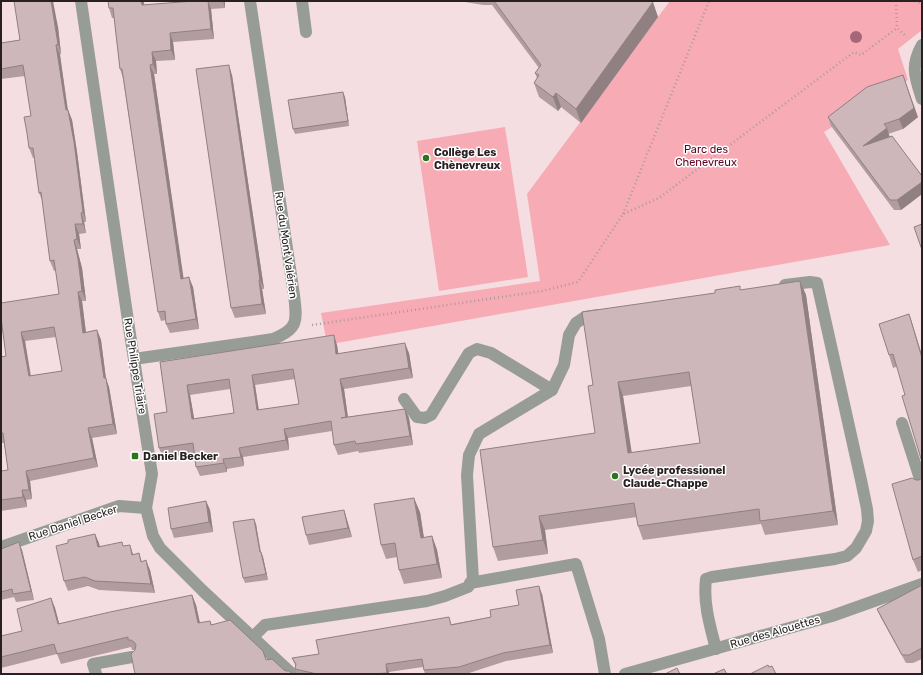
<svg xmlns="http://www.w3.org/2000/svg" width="923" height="675" font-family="Rubik,sans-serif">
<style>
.green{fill:#f7abb5}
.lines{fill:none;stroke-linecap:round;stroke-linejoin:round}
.path{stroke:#ac9a9c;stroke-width:2.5;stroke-dasharray:1 3;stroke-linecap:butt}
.minor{stroke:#979d96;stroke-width:12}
.tree{fill:#a46678}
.wall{fill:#b19da0;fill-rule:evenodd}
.shaded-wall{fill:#908082}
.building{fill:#ceb7ba;stroke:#908082;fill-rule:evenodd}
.poi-dot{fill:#2a761d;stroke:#fff;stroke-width:1.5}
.labels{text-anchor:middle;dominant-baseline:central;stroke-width:3;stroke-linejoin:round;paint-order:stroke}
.park-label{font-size:11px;fill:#610423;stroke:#fff}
.poi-label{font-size:11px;font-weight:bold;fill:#282021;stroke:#fff;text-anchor:start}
.street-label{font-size:11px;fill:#282021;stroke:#fff}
</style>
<rect width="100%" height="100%" fill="#f5dee1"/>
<g class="green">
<path d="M 670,1 L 922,1 L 922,30 L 898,49 L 908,80 L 824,132 L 890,245 L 337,343 L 328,348 L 321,313 L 540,281 L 527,194 Z"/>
<path d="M 505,127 L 528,277 L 439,291 L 417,141 Z"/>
</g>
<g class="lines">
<g class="path">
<path d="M 896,1 L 897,28"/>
<path d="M 915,1 L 922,4"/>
<path d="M 623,214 L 709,1"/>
<path d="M 312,325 L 542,291 L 578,282 L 623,214 L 659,198 L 854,52 L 861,55 L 897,28 L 907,37"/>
</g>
<g class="minor">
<path d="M 81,1 L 130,334 L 152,474 L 146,508 L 153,536 L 160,548 L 203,591 L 292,674"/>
<path d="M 302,1 L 306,32"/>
<path d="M 922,45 C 910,66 915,78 922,99"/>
<path d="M 134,359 L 273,339 C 299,329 297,320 294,295 L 250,1"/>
<path d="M 404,399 L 417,417 L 425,418 L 431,415 L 469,353 L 477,349 L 491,353 L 552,390"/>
<path d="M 902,423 L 922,485"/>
<path d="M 1,547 L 119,506 L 146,508"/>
<path d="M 470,583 L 576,564 L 599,639 L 605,674"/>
<path d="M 253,637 L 265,625 L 427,601 L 445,596 L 468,587 L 473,580 L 467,475 L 469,455 L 479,434 L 552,390 L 564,365 L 569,335 L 576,323 L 585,317 L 599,315"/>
<path d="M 716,649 C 710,626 703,603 706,579 L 712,577 L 835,559 L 847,556 L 856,548 L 866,531 L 868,521 L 867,509 L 861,480 L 817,283 L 810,282 L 785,285"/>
<path d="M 96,674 L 93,664 L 132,657"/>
<path d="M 625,674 L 832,616 L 922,584"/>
</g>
</g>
<circle class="tree" cx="856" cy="37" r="6"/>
<g class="wall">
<path d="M 108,1 L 144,1 L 144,5 L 193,1 L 225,1 L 225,8 L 211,9 L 214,39 L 173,42 L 175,60 L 156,61 L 157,74 L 154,74 L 183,278 L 193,287 L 199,329 L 170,333 L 166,324 L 166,320 L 161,321 L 158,312 L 123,78 L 120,69 L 114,18 L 112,18 L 109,8 Z"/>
<path d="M 459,1 L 651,1 L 658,17 L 581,123 L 561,107 L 558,111 L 539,97 L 534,83 L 537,78 L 535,73 L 539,68 L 492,5 L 483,5 Z"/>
<path d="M 58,27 L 61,54 L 60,55 L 68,110 L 72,120 L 77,152 L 86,222 L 84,222 L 86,233 L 79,234 L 81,249 L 77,249 L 82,268 L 86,301 L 82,301 L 86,332 L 97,330 L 101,340 L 106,379 L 109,387 L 117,434 L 92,438 L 98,467 L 30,481 L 32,499 L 26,500 L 27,507 L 1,511 L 1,471 L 8,470 L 4,443 L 1,443 L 1,357 L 6,356 L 1,318 L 59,294 L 56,270 L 54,271 L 50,261 L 42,200 L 39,193 L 34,158 L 33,158 L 29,148 L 31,116 L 25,76 L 1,79 L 1,43 L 20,40 ZM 56,337 L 62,371 L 31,376 L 25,341 Z"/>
<path d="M 232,75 L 264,289 L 262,289 L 266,314 L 235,318 L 231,308 Z"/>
<path d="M 345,97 L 349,126 L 295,134 L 293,129 Z"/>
<path d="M 828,117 L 918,117 L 903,129 L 888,134 L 890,137 L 922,176 L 922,194 L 901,210 L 894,210 L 831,126 Z"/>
<path d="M 800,281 L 806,295 L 838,525 L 765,535 L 761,524 L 643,540 L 638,526 L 637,517 L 545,530 L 548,554 L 498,561 L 493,547 L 595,433 L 593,385 L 741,290 ZM 691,386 L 700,443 L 631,453 L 623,396 Z"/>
<path d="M 909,314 L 913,326 L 896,367 L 893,368 L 889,355 Z"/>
<path d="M 337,345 L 338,354 L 409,353 L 413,378 L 344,389 L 348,417 L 405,409 L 409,418 L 413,445 L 359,453 L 358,451 L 338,455 L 334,445 L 332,431 L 288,438 L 289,450 L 243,457 L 244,466 L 227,469 L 227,472 L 200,476 L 196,467 L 194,453 L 163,458 L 159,448 L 167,412 L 160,362 ZM 295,379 L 299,404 L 259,410 L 255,385 ZM 230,389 L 234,413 L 194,419 L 190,395 Z"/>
<path d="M 922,478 L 922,570 L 918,572 L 913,560 L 916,480 L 919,480 Z"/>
<path d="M 206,501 L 210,510 L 213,532 L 174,538 L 171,529 Z"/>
<path d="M 344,510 L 347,520 L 352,537 L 309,545 L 306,535 Z"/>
<path d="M 420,512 L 424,538 L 432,536 L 437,550 L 442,578 L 404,584 L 399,570 L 397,557 L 386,559 L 381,545 Z"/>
<path d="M 256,524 L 261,552 L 263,557 L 268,580 L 245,583 L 243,578 Z"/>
<path d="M 95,534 L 100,547 L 123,546 L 133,555 L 139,553 L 142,562 L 150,570 L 155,593 L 99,590 L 88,586 L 68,591 L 64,581 L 68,543 Z"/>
<path d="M 1,549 L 22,550 L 34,600 L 16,602 L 14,597 L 1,600 Z"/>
<path d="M 922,585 L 922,659 L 913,663 L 906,663 L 881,618 L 877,609 Z"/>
<path d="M 542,594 L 553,653 L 506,661 L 466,674 L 425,674 L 423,667 L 389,672 L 389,674 L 297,674 L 295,669 L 296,667 L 292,658 L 319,654 L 452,624 L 491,617 L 519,605 Z"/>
<path d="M 192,595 L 196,605 L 200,623 L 210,621 L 212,625 L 266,660 L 286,671 L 290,671 L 291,674 L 135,674 L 135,650 L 132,650 L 131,647 L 61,664 L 57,654 L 1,668 L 1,636 L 22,631 L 51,598 L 55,608 L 59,624 Z"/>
</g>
<g class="shaded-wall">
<path d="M 51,1 L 53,1 L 58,27 L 61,54 L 58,44 Z"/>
<path d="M 141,1 L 144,1 L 145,15 L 142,5 Z"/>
<path d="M 208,1 L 211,9 L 214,39 L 211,29 Z"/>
<path d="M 223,1 L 225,1 L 225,8 Z"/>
<path d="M 653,2 L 658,17 L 581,123 L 576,109 Z"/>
<path d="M 170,33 L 173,42 L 175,60 L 171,50 Z"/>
<path d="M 56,45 L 60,55 L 69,120 L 66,110 Z"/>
<path d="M 152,52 L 156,61 L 157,74 L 153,64 Z"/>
<path d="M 150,65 L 154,74 L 185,288 L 181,279 Z"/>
<path d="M 229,65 L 232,75 L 264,289 L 260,280 Z"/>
<path d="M 903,75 L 918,117 L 903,129 L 899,119 Z"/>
<path d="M 343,92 L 345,97 L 349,126 L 348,121 Z"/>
<path d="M 556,93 L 561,107 L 558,111 L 553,97 Z"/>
<path d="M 68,110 L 72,120 L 77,152 L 86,222 L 83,212 Z"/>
<path d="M 887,128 L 890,138 L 863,146 Z"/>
<path d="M 922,182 L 922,194 L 901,210 L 897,200 Z"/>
<path d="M 81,213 L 84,222 L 86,233 L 83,224 Z"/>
<path d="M 75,224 L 79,234 L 81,249 L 77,239 Z"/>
<path d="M 74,240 L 77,249 L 82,268 L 86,301 L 82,291 Z"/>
<path d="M 189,277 L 193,287 L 199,329 L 196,319 Z"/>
<path d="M 259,280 L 262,289 L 266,314 L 262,304 Z"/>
<path d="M 800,281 L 806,295 L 838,525 L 833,511 Z"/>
<path d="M 78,292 L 82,301 L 87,342 L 83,333 Z"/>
<path d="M 909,314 L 913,326 L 922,355 L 922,358 Z"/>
<path d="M 97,330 L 101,340 L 106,379 L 109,387 L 117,434 L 113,424 L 104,378 Z"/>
<path d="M 21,332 L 25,341 L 32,386 L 29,376 Z"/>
<path d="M 334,335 L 337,345 L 340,364 L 336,354 Z"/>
<path d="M 405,343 L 409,353 L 413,378 L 409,368 Z"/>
<path d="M 252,375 L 255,385 L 260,420 L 257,410 Z"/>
<path d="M 340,379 L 344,389 L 349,426 L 346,417 Z"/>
<path d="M 618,382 L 623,396 L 634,467 L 628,453 Z"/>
<path d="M 187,385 L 190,395 L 196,429 L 192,419 Z"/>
<path d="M 405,409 L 409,418 L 413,445 L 410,436 Z"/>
<path d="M 88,428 L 92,438 L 98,467 L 94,458 Z"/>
<path d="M 284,429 L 288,438 L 289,450 L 286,440 Z"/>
<path d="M 239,448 L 243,457 L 244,466 L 241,457 Z"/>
<path d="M 223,459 L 227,469 L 227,472 L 224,463 Z"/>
<path d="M 26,471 L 30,481 L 32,499 L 29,490 Z"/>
<path d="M 22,490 L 26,500 L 27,507 L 23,497 Z"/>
<path d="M 414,498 L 420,512 L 426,552 L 421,538 Z"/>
<path d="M 206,501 L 210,510 L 213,532 L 209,522 Z"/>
<path d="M 344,510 L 347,520 L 352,537 L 348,528 Z"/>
<path d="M 539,516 L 545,530 L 548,554 L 543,540 Z"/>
<path d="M 254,519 L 256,524 L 261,557 L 260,552 Z"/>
<path d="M 95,534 L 99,543 L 102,557 L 98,547 Z"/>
<path d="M 432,536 L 437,550 L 442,578 L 437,564 Z"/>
<path d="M 19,542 L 22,550 L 34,600 L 31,591 Z"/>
<path d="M 130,545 L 133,554 L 135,565 L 132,555 Z"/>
<path d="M 261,552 L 263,557 L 268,580 L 266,574 Z"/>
<path d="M 146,560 L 150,570 L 155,593 L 151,584 Z"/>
<path d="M 539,586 L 542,594 L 553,653 L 550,645 Z"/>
<path d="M 192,595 L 196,605 L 202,633 L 198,623 Z"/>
<path d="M 51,598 L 55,608 L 62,634 L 58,624 Z"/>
<path d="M 386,664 L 389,672 L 389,674 L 388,674 L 387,673 Z"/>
</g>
<g class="building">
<path d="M 14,1 L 51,1 L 58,44 L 56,45 L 66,110 L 68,110 L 74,142 L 83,212 L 81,213 L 83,224 L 75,224 L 77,239 L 74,240 L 78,259 L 82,291 L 78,292 L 83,333 L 97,330 L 104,378 L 106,378 L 113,424 L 88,428 L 94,458 L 26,471 L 29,490 L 22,490 L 23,497 L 1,500 L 1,471 L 8,470 L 3,433 L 1,433 L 1,357 L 6,356 L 1,318 L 1,303 L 59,294 L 54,260 L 50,261 L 41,192 L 39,193 L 33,148 L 29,148 L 27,133 L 24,117 L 31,116 L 23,65 L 1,69 L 1,43 L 20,40 ZM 54,327 L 62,371 L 29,376 L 21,332 Z"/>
<path d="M 108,1 L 141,1 L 142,5 L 194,1 L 208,1 L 211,29 L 170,33 L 171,50 L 152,52 L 153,64 L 150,65 L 181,279 L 189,277 L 196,319 L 166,324 L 165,311 L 158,312 L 122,69 L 120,69 L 113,8 L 109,8 Z"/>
<path d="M 494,1 L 651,1 L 653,2 L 576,109 L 556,93 L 553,97 L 534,83 L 539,75 L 535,73 L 541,65 Z"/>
<path d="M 229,65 L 260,280 L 259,280 L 262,304 L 231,308 L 196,69 Z"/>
<path d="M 903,75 L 914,108 L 899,119 L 884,124 L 887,128 L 863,146 L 892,136 L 922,176 L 922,182 L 897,200 L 890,200 L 828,117 L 867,87 Z"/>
<path d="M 343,92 L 348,121 L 293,129 L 288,100 Z"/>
<path d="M 922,224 L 922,250 L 914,227 Z"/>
<path d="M 800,281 L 833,511 L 760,521 L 759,509 L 638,526 L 634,503 L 539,516 L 543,540 L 493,547 L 480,450 L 595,433 L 588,386 L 593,385 L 582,312 L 715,293 L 715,290 L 740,286 L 740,290 ZM 689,372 L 700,443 L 628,453 L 618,382 Z"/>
<path d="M 909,314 L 922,358 L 922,462 L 902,396 L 905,395 L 893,354 L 889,355 L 879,324 Z"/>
<path d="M 334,335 L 336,354 L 405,343 L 409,368 L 340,379 L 346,417 L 341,418 L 405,409 L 410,436 L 356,444 L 355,441 L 334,445 L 331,421 L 284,429 L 286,440 L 239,448 L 241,457 L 223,459 L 224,463 L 196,467 L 193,443 L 159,448 L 154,414 L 167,412 L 160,362 ZM 293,369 L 299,404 L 257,410 L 252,375 ZM 229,379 L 234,413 L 192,419 L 187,385 Z"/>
<path d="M 912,478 L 916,480 L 919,480 L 922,478 L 922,556 L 913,560 L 892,484 Z"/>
<path d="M 414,498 L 421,538 L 432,536 L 437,564 L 399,570 L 395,543 L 381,545 L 374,504 Z"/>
<path d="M 206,501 L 209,522 L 171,529 L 168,508 Z"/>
<path d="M 344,510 L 348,528 L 306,535 L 302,517 Z"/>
<path d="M 254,519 L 260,552 L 261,552 L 266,574 L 243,578 L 233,522 Z"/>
<path d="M 95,534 L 98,547 L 122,542 L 123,546 L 130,545 L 132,555 L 139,553 L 141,562 L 146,560 L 151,584 L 95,581 L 85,577 L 64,581 L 56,546 L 68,543 L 68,540 Z"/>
<path d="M 19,542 L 31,591 L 13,594 L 12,589 L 1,592 L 1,549 Z"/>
<path d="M 922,585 L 922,648 L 909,655 L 902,655 L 877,609 Z"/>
<path d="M 539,586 L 550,645 L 503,653 L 459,667 L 424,670 L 422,659 L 386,664 L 387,673 L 372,674 L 317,674 L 295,669 L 296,664 L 292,658 L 319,654 L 316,640 L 449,617 L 451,625 L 491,617 L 490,610 L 519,605 L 516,590 Z"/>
<path d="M 192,595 L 198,623 L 210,621 L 211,625 L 230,620 L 263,651 L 266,660 L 272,659 L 284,670 L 286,671 L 290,671 L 291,674 L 135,674 L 131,654 L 135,650 L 136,645 L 134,642 L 131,640 L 128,640 L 128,637 L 57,654 L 54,644 L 1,657 L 1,636 L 22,631 L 17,609 L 51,598 L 58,624 L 110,612 Z"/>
<path d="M 768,665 L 769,667 L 772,666 L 776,674 L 750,674 Z"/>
<path d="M 677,668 L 680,674 L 665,674 Z"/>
<path d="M 724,669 L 727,674 L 713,674 Z"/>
</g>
<g class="poi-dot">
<circle cx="426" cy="158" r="4"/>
<rect x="131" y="452" width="8" height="8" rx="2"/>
<circle cx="615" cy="476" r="4"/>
</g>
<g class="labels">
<g class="park-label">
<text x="706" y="149">Parc des<tspan x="706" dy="13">Chenevreux</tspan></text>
</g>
<g class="poi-label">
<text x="434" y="152">Collège Les<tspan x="434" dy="13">Chènevreux</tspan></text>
<text x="143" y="456">Daniel Becker</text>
<text x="623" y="470">Lycée professionel<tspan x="623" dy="13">Claude-Chappe</tspan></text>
</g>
<g class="street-label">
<text transform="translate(286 245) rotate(82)">Rue du Mont Valérien</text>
<text transform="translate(135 366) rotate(81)">Rue Philippe Triaire</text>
<text transform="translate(73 523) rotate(-18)">Rue Daniel Becker</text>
<text transform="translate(775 632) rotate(-16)">Rue des Alouettes</text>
</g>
</g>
<rect width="923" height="675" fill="none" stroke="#282021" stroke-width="4"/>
</svg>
